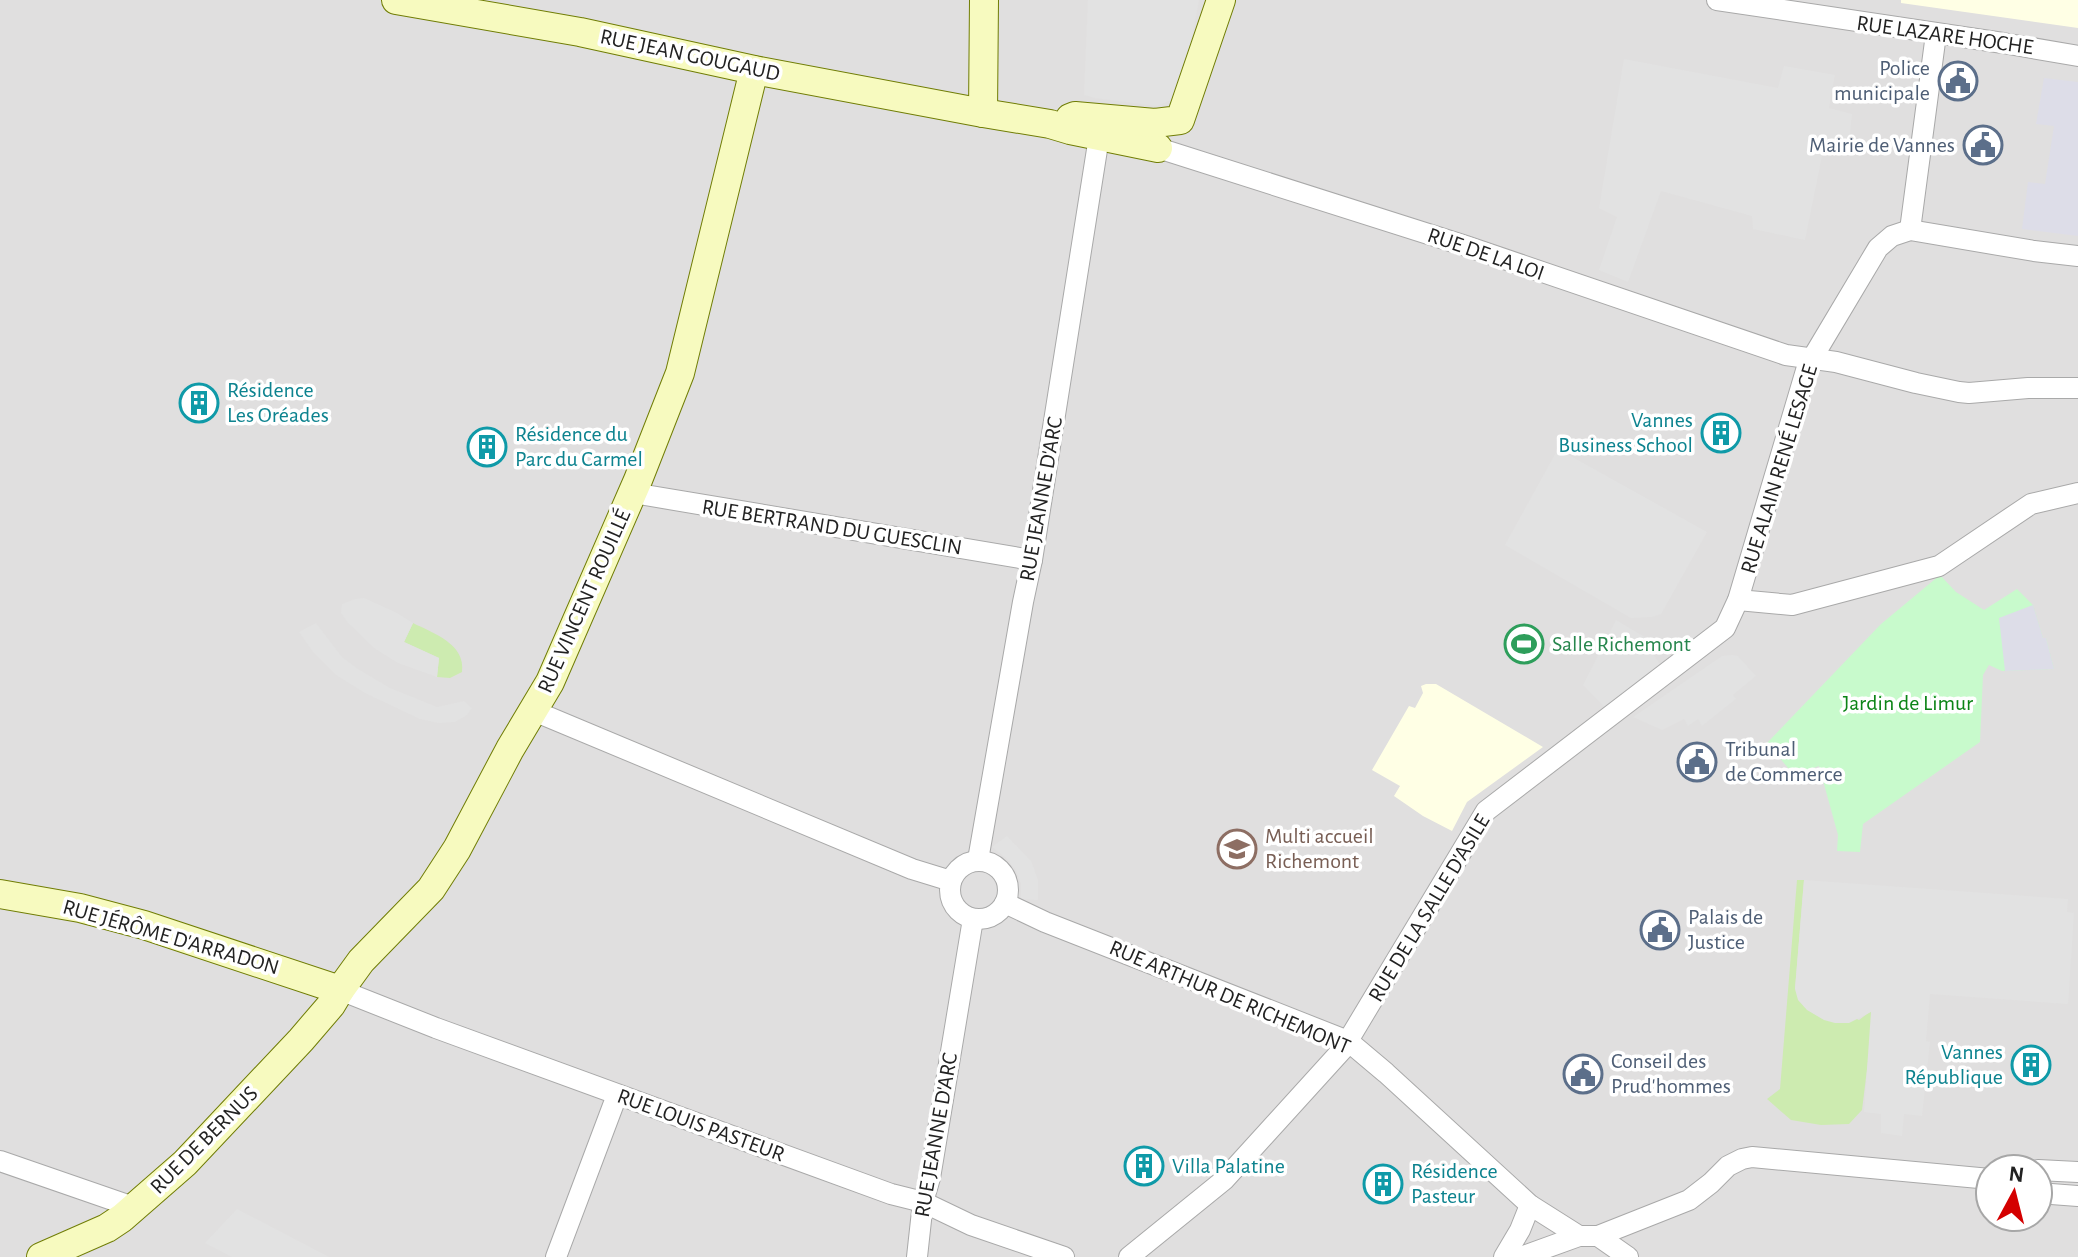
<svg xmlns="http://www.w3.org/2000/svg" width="2078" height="1257" font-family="'Alegreya Sans',sans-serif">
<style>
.residential{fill:#e0dfdf;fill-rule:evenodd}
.education{fill:#ffffe5}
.grass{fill:#cdebb0}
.park{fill:#c8facc}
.parking{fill:#e2e2e2}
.plaza{fill:#dddde8}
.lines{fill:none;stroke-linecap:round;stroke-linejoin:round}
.street-casing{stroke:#a9a9a9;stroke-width:22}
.secondary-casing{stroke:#707d05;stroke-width:30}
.street{stroke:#fff;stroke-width:20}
.secondary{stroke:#f7fabf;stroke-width:28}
.labels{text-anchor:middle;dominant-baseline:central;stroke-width:7;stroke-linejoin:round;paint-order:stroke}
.street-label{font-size:22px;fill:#222;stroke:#fff}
.service-label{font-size:22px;fill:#4e5e75;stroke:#fff;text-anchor:start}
.culture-label{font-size:22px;fill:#0d838f;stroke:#fff;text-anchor:start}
.leisure-label{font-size:22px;fill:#27864d;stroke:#fff;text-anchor:start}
.park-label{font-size:22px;fill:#0c8416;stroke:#fff}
.education-label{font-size:22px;fill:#785e54;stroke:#fff;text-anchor:start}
</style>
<rect width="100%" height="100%" fill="#f2efe9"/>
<path class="residential" d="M 0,0 L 2078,0 L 2078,1257 L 0,1257 ZM 1990,1169 L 2038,1169 L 2038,1217 L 1990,1217 Z"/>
<g class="education">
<path d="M 1901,0 L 2078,0 L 2078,28 L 1901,3 Z"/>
<path d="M 1426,684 L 1436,684 L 1543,747 L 1467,802 L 1452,831 L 1423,816 L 1394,796 L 1400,786 L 1372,770 L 1409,706 L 1415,708 L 1423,693 L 1421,686 Z"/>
</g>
<g class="grass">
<path d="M 413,623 C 433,633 466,644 462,672 L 450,678 L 437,677 L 439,658 L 404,642 Z"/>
<path d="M 1797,880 L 1804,880 L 1795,989 L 1859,1020 L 1871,1011 L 1871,1037 L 1862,1110 L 1849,1124 L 1821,1125 L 1791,1120 L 1767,1099 L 1780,1089 Z"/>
</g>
<path class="park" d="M 1940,575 L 1956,592 L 1984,610 L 2017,589 L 2033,605 L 2043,638 L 2046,638 L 2054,669 L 2002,671 L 1989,665 L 1983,675 L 1980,742 L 1863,824 L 1860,852 L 1837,851 L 1838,835 L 1819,766 L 1794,775 L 1767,743 L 1881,624 Z"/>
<g class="parking">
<path d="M 1088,0 L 1199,0 L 1181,96 L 1157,106 L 1095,98 L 1084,95 Z"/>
<path d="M 1624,59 L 1778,88 L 1784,66 L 1835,75 L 1829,108 L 1852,114 L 1848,155 L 1823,151 L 1805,240 L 1753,229 L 1752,216 L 1661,191 L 1628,282 L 1599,270 L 1617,217 L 1599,208 Z"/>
<path d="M 1558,449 L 1707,532 L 1661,614 L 1652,617 L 1631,618 L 1505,545 Z"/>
<path d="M 364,598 L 397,613 L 413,623 L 404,642 L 439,658 L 437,677 L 398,663 L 374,648 L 348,623 L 341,613 L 342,604 L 355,599 Z"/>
<path d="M 1616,620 L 1660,646 L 1653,654 L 1663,668 L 1606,709 L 1583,685 Z"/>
<path d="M 316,623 L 342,657 L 358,669 L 390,688 L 437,707 L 464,701 L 472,708 L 467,715 L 455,722 L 438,723 L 420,719 L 365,693 L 336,675 L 313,652 L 299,632 Z"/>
<path d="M 1732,655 L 1738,656 L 1756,676 L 1733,695 L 1736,699 L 1702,726 L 1698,719 L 1688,726 L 1684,719 L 1662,730 L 1633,717 L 1722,656 Z"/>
<path d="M 1007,836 L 1031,861 L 1038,880 L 1038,900 L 1021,899 L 1021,884 L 1016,870 L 1005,857 L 992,847 Z"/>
<path d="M 1804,880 L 2068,899 L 2067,912 L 2074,913 L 2068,1004 L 1930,994 L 1926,1041 L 1930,1042 L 1922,1116 L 1904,1114 L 1902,1136 L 1881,1133 L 1881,1114 L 1864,1112 L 1871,1012 L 1849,1023 L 1835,1023 L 1824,1020 L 1807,1010 L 1798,1000 L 1795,989 Z"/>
<path d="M 237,1209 L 329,1257 L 232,1257 L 205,1243 Z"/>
</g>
<g class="plaza">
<path d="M 2044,78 L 2078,82 L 2078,236 L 2022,229 L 2028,182 L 2045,184 L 2054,126 L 2036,124 Z"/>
<path d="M 2033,605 L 2043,638 L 2046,638 L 2054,669 L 2005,671 L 1999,618 Z"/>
</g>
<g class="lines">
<g class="street-casing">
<g id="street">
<path d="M 1717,0 L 2003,43 L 2078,56"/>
<path d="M 1158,148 L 1466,246 L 1786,355 L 1836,362 L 1916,383 L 1959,392 L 1969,393 L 2028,388 L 2078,388"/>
<path d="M 1910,230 L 1936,34"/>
<path d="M 633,493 L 1032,560"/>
<path d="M 1738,600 L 1792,605 L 1939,566 L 2031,504 L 2078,493"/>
<path d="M 534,711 L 912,869 L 951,881"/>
<path d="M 978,860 L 1023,602 L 1032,560 L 1099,137"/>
<circle cx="979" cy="890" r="29"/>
<path d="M 1005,903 L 1045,922 L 1348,1041 L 1386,1073 L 1530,1205 L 1579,1236 L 1598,1236 L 1628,1257"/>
<path d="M 340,990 L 436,1028 L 891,1194 L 923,1202 L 971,1225 L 1064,1257"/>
<path d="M 0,1161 L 136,1208"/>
<path d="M 2006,1169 L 2017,1169"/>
<path d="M 2038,1170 L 2078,1172"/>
<path d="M 2038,1193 L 2078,1196"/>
<path d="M 1598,1236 L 1689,1200 L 1711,1183 L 1728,1166 L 1742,1159 L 1752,1157 L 1990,1179"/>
<path d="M 556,1257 L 617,1095"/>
<path d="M 917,1257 L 923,1202 L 930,1178 L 973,919"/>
<path d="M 1129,1257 L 1224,1180 L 1343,1049 L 1486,811 L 1725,628 L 1738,600 L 1807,367 L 1878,248 L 1892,236 L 1910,230 L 2034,251 L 2078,256"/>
<path d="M 1504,1257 L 1520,1230 L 1530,1205"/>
<path d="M 1521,1257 L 1579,1236"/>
</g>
</g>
<g class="secondary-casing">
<g id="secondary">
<path d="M 396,0 L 580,32 L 754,70 L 983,113 L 1050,124 L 1070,130 L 1158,148"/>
<path d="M 983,113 L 984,0"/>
<path d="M 1070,118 L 1075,116 L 1155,123 L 1180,120 L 1221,0"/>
<path d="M 0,894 L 80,908 L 144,925 L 340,990"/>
<path d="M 41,1257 L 107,1228 L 122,1218 L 185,1163 L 301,1040 L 331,1005 L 340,990 L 361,961 L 431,889 L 457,849 L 510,749 L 550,682 L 638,480 L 680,373 L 754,70"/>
</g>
</g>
<use href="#street" class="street"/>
<use href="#secondary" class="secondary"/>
</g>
<defs>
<g id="civic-ring" transform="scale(2)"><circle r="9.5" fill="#fff" stroke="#5c6f8a" stroke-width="1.5"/><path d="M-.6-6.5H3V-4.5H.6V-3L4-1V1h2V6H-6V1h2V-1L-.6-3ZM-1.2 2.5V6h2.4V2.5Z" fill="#5c6f8a"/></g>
<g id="building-ring" transform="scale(2)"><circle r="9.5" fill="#fff" stroke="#0f9aa8" stroke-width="1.5"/><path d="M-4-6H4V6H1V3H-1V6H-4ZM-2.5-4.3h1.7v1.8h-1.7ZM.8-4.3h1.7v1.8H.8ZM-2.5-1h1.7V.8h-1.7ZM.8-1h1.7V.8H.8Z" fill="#0f9aa8"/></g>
<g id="stadium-ring" transform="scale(2)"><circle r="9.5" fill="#fff" stroke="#2e9e5b" stroke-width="1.5"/><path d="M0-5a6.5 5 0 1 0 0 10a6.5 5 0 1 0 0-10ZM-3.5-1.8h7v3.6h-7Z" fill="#2e9e5b"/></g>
<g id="school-ring" transform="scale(2)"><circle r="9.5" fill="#fff" stroke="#8d6e63" stroke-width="1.5"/><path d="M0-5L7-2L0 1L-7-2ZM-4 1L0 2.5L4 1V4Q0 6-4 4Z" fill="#8d6e63"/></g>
</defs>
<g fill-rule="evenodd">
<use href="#civic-ring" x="1958" y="81"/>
<use href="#civic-ring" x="1983" y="145"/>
<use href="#building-ring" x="199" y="403"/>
<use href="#building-ring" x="1721" y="433"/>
<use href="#building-ring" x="487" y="447"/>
<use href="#stadium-ring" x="1524" y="644"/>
<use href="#civic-ring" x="1697" y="762"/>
<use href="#school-ring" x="1237" y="849"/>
<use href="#civic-ring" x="1660" y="930"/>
<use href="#building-ring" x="2031" y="1065"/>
<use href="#civic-ring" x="1583" y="1074"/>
<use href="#building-ring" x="1144" y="1166"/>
<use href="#building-ring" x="1383" y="1184"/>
</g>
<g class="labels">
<g class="street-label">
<text transform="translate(1945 35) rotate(8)">RUE LAZARE HOCHE</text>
<text transform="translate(690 55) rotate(12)">RUE JEAN GOUGAUD</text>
<text transform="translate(1486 254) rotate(19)">RUE DE LA LOI</text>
<text transform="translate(1779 469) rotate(-73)">RUE ALAIN RENÉ LESAGE</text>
<text transform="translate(1041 499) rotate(-80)">RUE JEANNE D'ARC</text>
<text transform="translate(832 527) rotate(9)">RUE BERTRAND DU GUESCLIN</text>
<text transform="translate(584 601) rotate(-66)">RUE VINCENT ROUILLÉ</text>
<text transform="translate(1429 908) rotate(-59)">RUE DE LA SALLE D'ASILE</text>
<text transform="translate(171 937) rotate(16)">RUE JÉRÔME D'ARRADON</text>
<text transform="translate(1230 997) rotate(23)">RUE ARTHUR DE RICHEMONT</text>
<text transform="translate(701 1125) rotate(20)">RUE LOUIS PASTEUR</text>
<text transform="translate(936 1135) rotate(-80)">RUE JEANNE D'ARC</text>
<text transform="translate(204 1140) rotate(-45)">RUE DE BERNUS</text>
</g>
<g class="service-label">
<text x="1930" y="68" text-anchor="end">Police<tspan x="1930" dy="25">municipale</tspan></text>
<text x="1955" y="145" text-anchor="end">Mairie de Vannes</text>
<text x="1725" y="749">Tribunal<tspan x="1725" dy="25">de Commerce</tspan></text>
<text x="1688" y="917">Palais de<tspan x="1688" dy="25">Justice</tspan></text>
<text x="1611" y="1061">Conseil des<tspan x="1611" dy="25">Prud'hommes</tspan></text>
</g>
<g class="culture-label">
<text x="227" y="390">Résidence<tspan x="227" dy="25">Les Oréades</tspan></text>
<text x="1693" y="420" text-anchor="end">Vannes<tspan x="1693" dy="25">Business School</tspan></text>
<text x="515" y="434">Résidence du<tspan x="515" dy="25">Parc du Carmel</tspan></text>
<text x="2003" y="1052" text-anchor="end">Vannes<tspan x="2003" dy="25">République</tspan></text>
<text x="1172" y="1166">Villa Palatine</text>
<text x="1411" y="1171">Résidence<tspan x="1411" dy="25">Pasteur</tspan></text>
</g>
<g class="leisure-label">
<text x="1552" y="644">Salle Richemont</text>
</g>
<g class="park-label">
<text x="1908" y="703">Jardin de Limur</text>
</g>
<g class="education-label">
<text x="1265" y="836">Multi accueil<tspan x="1265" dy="25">Richemont</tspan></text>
</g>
</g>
<g transform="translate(2014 1193) rotate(7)"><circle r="38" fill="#ffffff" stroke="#a7a7a7" stroke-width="2"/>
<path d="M0-6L14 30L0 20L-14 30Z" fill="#d40000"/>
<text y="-12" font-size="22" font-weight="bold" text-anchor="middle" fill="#222222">N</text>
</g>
</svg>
